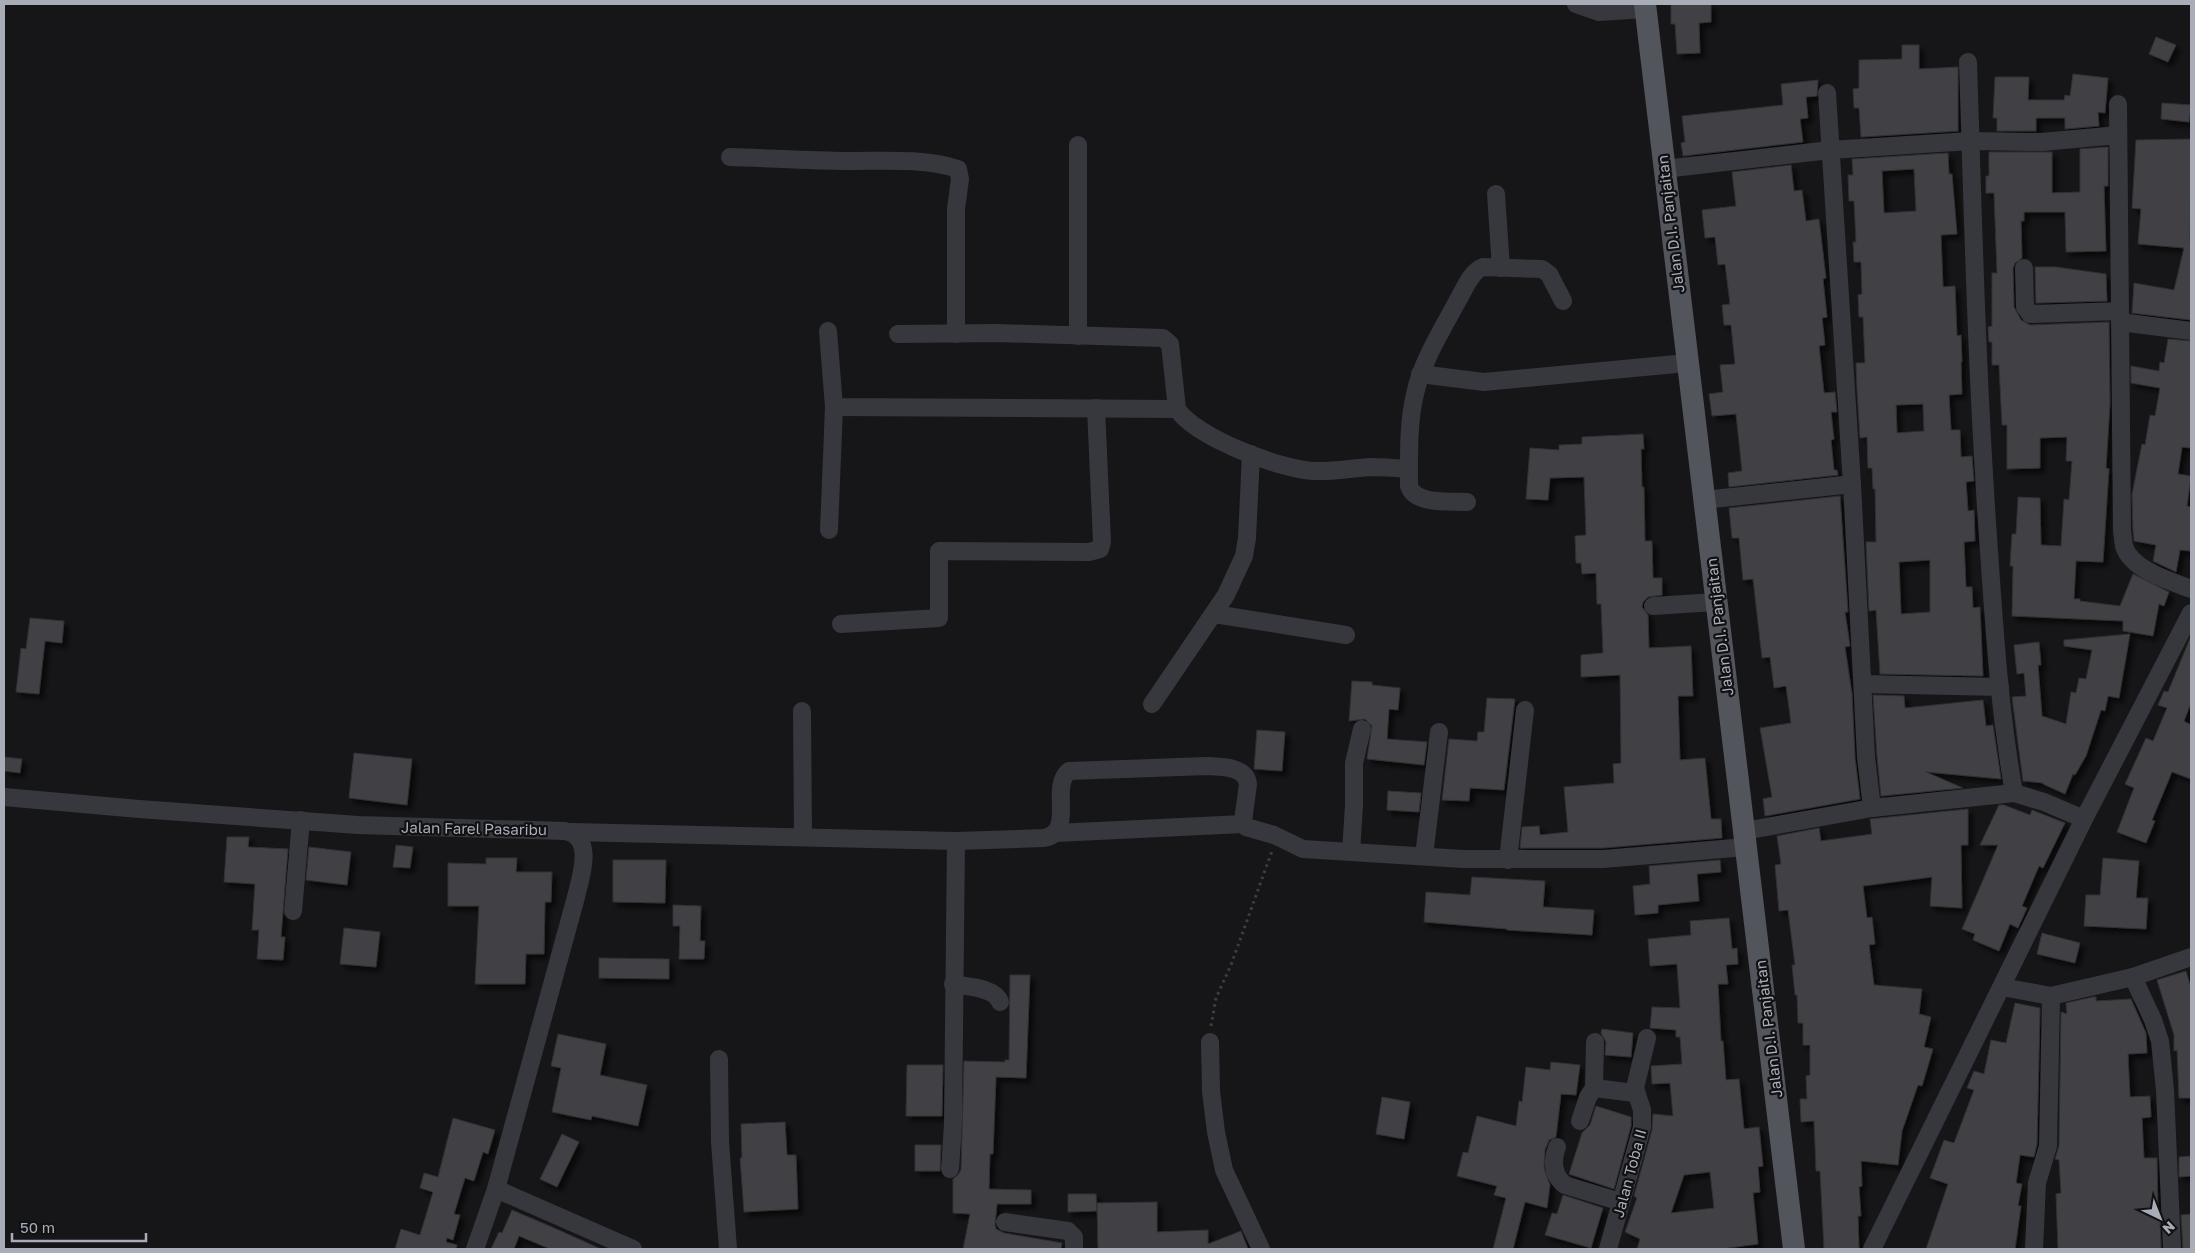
<svg xmlns="http://www.w3.org/2000/svg" width="2195" height="1253" font-family="'Golos Text',sans-serif">
<style>
.building{fill:#404145;stroke:#303034;fill-rule:evenodd;filter:url(#shadow)}
.lines{fill:none;stroke-linecap:round;stroke-linejoin:round}
.path{stroke:#3d3f44;stroke-width:3;stroke-dasharray:2.5 4;stroke-linecap:butt}
.minor{stroke:#37383d;stroke-width:18}
.major{stroke:#53555c;stroke-width:22}
.labels{text-anchor:middle;dominant-baseline:central;stroke-width:4.5;stroke-linejoin:round;paint-order:stroke}
.street-label{font-size:15px;fill:#a8adb8;stroke:#111113}
</style>
<defs>
<filter id="shadow"><feDropShadow dx="4.5" dy="4.5" stdDeviation="2.5" flood-color="#0009"/></filter>
</defs>
<rect width="100%" height="100%" fill="#161618"/>
<g class="building">
<path d="M 1671,4 L 1711,4 L 1711,22 L 1699,23 L 1700,53 L 1677,54 L 1675,24 L 1671,24 Z"/>
<path d="M 2156,37 L 2176,45 L 2168,62 L 2149,54 Z"/>
<path d="M 1902,45 L 1919,45 L 1919,69 L 1958,67 L 1958,131 L 1861,137 L 1859,108 L 1854,108 L 1853,89 L 1859,88 L 1859,60 L 1902,59 Z"/>
<path d="M 2073,74 L 2108,78 L 2105,113 L 2098,112 L 2099,126 L 2065,129 L 2065,118 L 2036,118 L 2036,131 L 1997,131 L 1997,118 L 1993,118 L 1995,77 L 2029,77 L 2028,100 L 2064,100 L 2065,95 L 2070,96 Z"/>
<path d="M 1818,80 L 1817,96 L 1806,97 L 1808,118 L 1800,119 L 1803,142 L 1683,156 L 1681,143 L 1685,142 L 1682,116 L 1783,105 L 1781,84 Z"/>
<path d="M 2162,103 L 2191,105 L 2189,122 L 2161,119 Z"/>
<path d="M 2191,139 L 2190,243 L 2191,243 L 2191,320 L 2132,313 L 2134,283 L 2174,290 L 2184,248 L 2138,244 L 2141,209 L 2132,208 L 2136,140 Z"/>
<path d="M 2108,147 L 2108,186 L 2104,186 L 2106,251 L 2066,252 L 2065,212 L 2024,212 L 2024,221 L 2021,221 L 2022,258 L 2015,263 L 2013,268 L 2014,307 L 2021,320 L 2030,325 L 2109,322 L 2110,403 L 2106,468 L 2109,469 L 2103,562 L 2076,561 L 2074,599 L 2080,599 L 2080,601 L 2120,606 L 2133,574 L 2169,592 L 2164,606 L 2159,604 L 2153,636 L 2123,631 L 2123,621 L 2012,616 L 2013,566 L 2010,566 L 2012,534 L 2016,534 L 2018,497 L 2040,498 L 2041,545 L 2061,546 L 2064,499 L 2069,500 L 2072,461 L 2066,461 L 2067,437 L 2040,438 L 2040,468 L 2007,469 L 2007,425 L 2002,425 L 1999,365 L 1992,365 L 1992,342 L 1989,342 L 1988,327 L 1992,326 L 1992,273 L 1997,273 L 1994,193 L 1986,193 L 1986,176 L 1989,176 L 1989,152 L 2052,152 L 2052,193 L 2080,192 L 2080,149 Z"/>
<path d="M 1948,153 L 1949,174 L 1952,174 L 1957,234 L 1941,235 L 1943,287 L 1955,286 L 1957,336 L 1961,335 L 1962,362 L 1961,362 L 1962,394 L 1949,395 L 1951,430 L 1960,430 L 1961,457 L 1972,456 L 1974,481 L 1966,482 L 1968,511 L 1974,510 L 1975,541 L 1964,542 L 1966,587 L 1972,587 L 1973,608 L 1980,607 L 1983,676 L 1880,674 L 1876,610 L 1869,611 L 1866,542 L 1876,542 L 1875,489 L 1873,489 L 1872,468 L 1868,468 L 1867,437 L 1860,438 L 1857,389 L 1856,363 L 1865,363 L 1863,317 L 1859,317 L 1858,295 L 1862,294 L 1861,262 L 1854,262 L 1853,242 L 1856,242 L 1854,201 L 1849,201 L 1848,175 L 1853,175 L 1852,159 ZM 1914,169 L 1916,211 L 1884,213 L 1882,171 ZM 1923,404 L 1924,431 L 1897,433 L 1896,405 ZM 1930,560 L 1930,612 L 1901,614 L 1899,562 Z"/>
<path d="M 1791,165 L 1794,191 L 1802,190 L 1806,221 L 1819,219 L 1826,278 L 1823,279 L 1827,317 L 1822,318 L 1825,345 L 1819,346 L 1824,393 L 1835,392 L 1837,412 L 1831,412 L 1834,439 L 1831,440 L 1834,470 L 1837,470 L 1838,475 L 1729,487 L 1728,473 L 1742,471 L 1736,414 L 1712,416 L 1709,394 L 1723,392 L 1720,365 L 1735,364 L 1731,325 L 1724,325 L 1722,305 L 1730,304 L 1725,264 L 1718,265 L 1715,237 L 1705,238 L 1702,210 L 1736,206 L 1732,172 Z"/>
<path d="M 2035,267 L 2056,267 L 2106,274 L 2107,301 L 2036,303 Z"/>
<path d="M 2168,339 L 2191,341 L 2191,448 L 2182,447 L 2178,474 L 2191,476 L 2187,506 L 2191,507 L 2191,551 L 2180,550 L 2176,572 L 2153,561 L 2156,545 L 2134,541 L 2133,530 L 2132,495 L 2137,469 L 2142,444 L 2145,445 L 2150,415 L 2155,416 L 2160,388 L 2131,383 L 2131,366 L 2159,371 L 2160,362 L 2164,363 Z"/>
<path d="M 1643,434 L 1644,449 L 1641,449 L 1642,487 L 1644,487 L 1645,541 L 1652,541 L 1653,578 L 1662,578 L 1662,595 L 1648,597 L 1643,602 L 1642,607 L 1648,615 L 1649,648 L 1691,646 L 1693,696 L 1678,696 L 1680,760 L 1705,758 L 1711,819 L 1721,819 L 1722,838 L 1603,848 L 1520,848 L 1522,827 L 1539,826 L 1540,835 L 1568,832 L 1564,787 L 1614,783 L 1613,764 L 1621,763 L 1620,675 L 1581,677 L 1581,655 L 1603,653 L 1601,604 L 1597,604 L 1596,573 L 1582,574 L 1581,563 L 1576,563 L 1575,536 L 1586,535 L 1584,477 L 1550,478 L 1548,500 L 1526,499 L 1530,448 L 1559,450 L 1559,445 L 1582,444 L 1582,437 Z"/>
<path d="M 1840,496 L 1848,612 L 1845,612 L 1850,646 L 1845,647 L 1852,694 L 1855,758 L 1860,799 L 1765,816 L 1763,799 L 1772,797 L 1760,728 L 1791,723 L 1786,686 L 1774,688 L 1770,657 L 1762,658 L 1753,579 L 1743,580 L 1739,538 L 1732,538 L 1729,508 Z"/>
<path d="M 30,618 L 64,621 L 62,643 L 45,641 L 39,694 L 16,692 L 21,648 L 26,649 Z"/>
<path d="M 2130,634 L 2119,698 L 2108,696 L 2105,711 L 2101,710 L 2086,756 L 2075,775 L 2073,774 L 2065,794 L 2043,784 L 2043,783 L 2023,781 L 2012,697 L 2026,696 L 2024,673 L 2017,674 L 2014,645 L 2039,642 L 2041,665 L 2038,665 L 2042,716 L 2066,724 L 2071,692 L 2076,693 L 2079,678 L 2086,679 L 2092,650 L 2064,646 L 2064,640 Z"/>
<path d="M 2191,636 L 2191,703 L 2184,721 L 2191,725 L 2191,779 L 2172,772 L 2152,820 L 2155,821 L 2146,843 L 2117,832 L 2134,788 L 2125,784 L 2146,738 L 2153,741 L 2167,708 L 2158,705 L 2164,691 L 2168,692 Z"/>
<path d="M 1352,681 L 1372,682 L 1372,685 L 1400,688 L 1398,710 L 1389,709 L 1387,739 L 1427,742 L 1424,765 L 1367,759 L 1372,726 L 1365,719 L 1349,721 Z"/>
<path d="M 1873,695 L 1904,696 L 1905,708 L 1983,700 L 1986,726 L 1993,725 L 2001,779 L 1926,772 L 1963,788 L 1881,796 L 1877,756 Z"/>
<path d="M 1487,698 L 1515,699 L 1504,790 L 1470,788 L 1469,801 L 1442,800 L 1449,739 L 1477,741 L 1478,732 L 1484,732 Z"/>
<path d="M 1257,730 L 1285,732 L 1282,771 L 1254,769 Z"/>
<path d="M 354,753 L 412,759 L 407,805 L 349,798 Z"/>
<path d="M 5,757 L 22,759 L 20,773 L 4,771 Z"/>
<path d="M 1388,791 L 1421,793 L 1419,812 L 1387,810 Z"/>
<path d="M 1999,805 L 2004,805 L 2030,815 L 2032,810 L 2065,823 L 2043,868 L 2039,866 L 2022,906 L 2027,908 L 2018,928 L 2010,924 L 1999,951 L 1973,940 L 1975,934 L 1962,929 L 1998,845 L 1980,845 Z"/>
<path d="M 1968,809 L 1968,845 L 1961,845 L 1962,908 L 1930,906 L 1932,877 L 1863,886 L 1867,918 L 1872,917 L 1875,944 L 1869,945 L 1874,985 L 1922,989 L 1919,1014 L 1931,1017 L 1924,1047 L 1933,1049 L 1922,1086 L 1918,1085 L 1902,1131 L 1898,1165 L 1861,1161 L 1862,1186 L 1859,1187 L 1861,1216 L 1858,1216 L 1859,1249 L 1824,1249 L 1820,1171 L 1816,1171 L 1814,1121 L 1801,1122 L 1800,1099 L 1807,1099 L 1806,1076 L 1810,1075 L 1810,1045 L 1803,1045 L 1803,1023 L 1798,1023 L 1797,995 L 1795,995 L 1792,965 L 1795,965 L 1788,910 L 1779,911 L 1775,865 L 1781,864 L 1777,836 L 1819,828 L 1821,841 L 1872,834 L 1870,819 Z"/>
<path d="M 227,837 L 249,837 L 248,847 L 288,849 L 281,937 L 285,937 L 283,960 L 257,959 L 259,930 L 252,930 L 255,884 L 224,882 Z"/>
<path d="M 396,845 L 413,847 L 410,868 L 393,867 Z"/>
<path d="M 309,847 L 351,852 L 347,885 L 306,880 Z"/>
<path d="M 486,858 L 517,858 L 516,872 L 552,872 L 551,902 L 545,902 L 544,954 L 526,954 L 525,984 L 475,984 L 479,906 L 448,906 L 448,863 L 486,864 Z"/>
<path d="M 2103,858 L 2139,861 L 2136,898 L 2148,898 L 2146,929 L 2084,926 L 2086,895 L 2100,895 Z"/>
<path d="M 613,860 L 666,860 L 665,903 L 613,902 Z"/>
<path d="M 1720,860 L 1721,872 L 1697,874 L 1699,901 L 1658,905 L 1658,913 L 1635,915 L 1633,886 L 1650,884 L 1649,866 Z"/>
<path d="M 1472,877 L 1545,881 L 1543,907 L 1594,910 L 1592,935 L 1507,930 L 1507,929 L 1424,922 L 1426,892 L 1470,895 Z"/>
<path d="M 673,905 L 701,906 L 700,941 L 705,941 L 704,959 L 679,959 L 680,926 L 673,926 Z"/>
<path d="M 1729,918 L 1732,949 L 1737,948 L 1738,964 L 1726,965 L 1728,984 L 1718,984 L 1721,1041 L 1723,1041 L 1726,1080 L 1739,1079 L 1744,1129 L 1759,1127 L 1763,1166 L 1758,1167 L 1760,1192 L 1753,1193 L 1758,1244 L 1721,1249 L 1637,1249 L 1640,1239 L 1625,1232 L 1637,1198 L 1634,1196 L 1652,1130 L 1653,1114 L 1673,1116 L 1670,1083 L 1652,1084 L 1651,1066 L 1682,1064 L 1680,1037 L 1676,1037 L 1676,1030 L 1650,1028 L 1652,1007 L 1680,1008 L 1677,964 L 1650,966 L 1648,939 L 1691,935 L 1690,921 ZM 1710,1172 L 1714,1208 L 1671,1213 L 1684,1175 Z"/>
<path d="M 344,928 L 380,932 L 376,967 L 340,964 Z"/>
<path d="M 2042,933 L 2080,943 L 2075,963 L 2037,954 Z"/>
<path d="M 599,958 L 669,959 L 669,979 L 599,978 Z"/>
<path d="M 2186,971 L 2191,988 L 2191,1098 L 2179,1098 L 2177,1050 L 2174,1051 L 2174,1035 L 2157,980 Z"/>
<path d="M 1010,975 L 1030,975 L 1026,1078 L 996,1077 L 993,1154 L 990,1154 L 989,1189 L 1031,1190 L 1031,1204 L 997,1204 L 995,1225 L 996,1229 L 1004,1233 L 1062,1243 L 1061,1249 L 963,1249 L 970,1214 L 953,1213 L 953,1179 L 958,1175 L 961,1170 L 964,1061 L 1005,1062 L 1005,1060 L 1009,1060 Z"/>
<path d="M 2093,997 L 2096,997 L 2096,1001 L 2131,999 L 2146,1033 L 2147,1053 L 2128,1054 L 2130,1097 L 2150,1096 L 2151,1117 L 2142,1118 L 2144,1158 L 2157,1158 L 2158,1216 L 2160,1216 L 2161,1249 L 2058,1249 L 2056,1194 L 2061,1193 L 2059,1160 L 2055,1159 L 2059,1146 L 2061,1012 L 2067,1014 L 2066,1003 Z"/>
<path d="M 2015,1003 L 2040,1008 L 2037,1144 L 2034,1157 L 2020,1155 L 2016,1183 L 2022,1184 L 2018,1206 L 2021,1206 L 2015,1249 L 1926,1249 L 1948,1184 L 1930,1178 L 1944,1140 L 1954,1143 L 1974,1090 L 1967,1088 L 1974,1071 L 1984,1074 L 1991,1040 L 2006,1043 Z"/>
<path d="M 1602,1029 L 1633,1033 L 1631,1057 L 1605,1055 L 1606,1042 L 1601,1033 Z"/>
<path d="M 558,1034 L 606,1044 L 600,1075 L 647,1085 L 638,1126 L 592,1116 L 591,1120 L 552,1112 L 561,1068 L 551,1066 Z"/>
<path d="M 1551,1062 L 1580,1065 L 1576,1095 L 1561,1094 L 1556,1137 L 1549,1140 L 1545,1150 L 1544,1168 L 1550,1185 L 1547,1208 L 1525,1202 L 1513,1249 L 1493,1249 L 1506,1198 L 1494,1195 L 1497,1186 L 1457,1176 L 1463,1152 L 1468,1153 L 1477,1116 L 1516,1126 L 1519,1101 L 1522,1102 L 1526,1067 L 1550,1070 Z"/>
<path d="M 907,1065 L 943,1065 L 942,1116 L 906,1116 Z"/>
<path d="M 1382,1097 L 1410,1102 L 1404,1139 L 1376,1134 Z"/>
<path d="M 1596,1106 L 1631,1117 L 1631,1126 L 1614,1189 L 1569,1174 L 1582,1133 L 1590,1125 Z"/>
<path d="M 453,1118 L 495,1130 L 488,1154 L 483,1152 L 474,1181 L 465,1178 L 454,1214 L 460,1215 L 453,1240 L 447,1238 L 446,1242 L 457,1245 L 456,1249 L 395,1249 L 401,1229 L 420,1235 L 433,1192 L 420,1188 L 424,1173 L 438,1177 Z"/>
<path d="M 785,1122 L 787,1155 L 796,1155 L 798,1209 L 744,1212 L 740,1158 L 742,1158 L 741,1124 Z"/>
<path d="M 562,1134 L 579,1142 L 557,1187 L 540,1179 Z"/>
<path d="M 915,1145 L 941,1145 L 940,1171 L 915,1171 Z"/>
<path d="M 2191,1156 L 2191,1176 L 2179,1177 L 2179,1157 Z"/>
<path d="M 1068,1194 L 1096,1194 L 1097,1211 L 1068,1212 Z"/>
<path d="M 1563,1195 L 1603,1208 L 1591,1248 L 1545,1235 L 1552,1213 L 1557,1214 Z"/>
<path d="M 1157,1202 L 1157,1232 L 1208,1230 L 1208,1244 L 1241,1231 L 1248,1249 L 1098,1249 L 1097,1203 Z"/>
<path d="M 512,1210 L 552,1227 L 601,1249 L 550,1249 L 519,1236 L 514,1249 L 491,1249 L 499,1232 L 502,1233 Z"/>
<path d="M 2191,1214 L 2191,1249 L 2183,1249 L 2181,1215 Z"/>
</g>
<g class="lines">
<path class="path" d="M 1211,1026 L 1216,998 L 1231,965 L 1272,851"/>
<g class="minor">
<path d="M 1576,4 L 1599,12 L 1645,9"/>
<path d="M 1968,62 C 1973,220 1977,379 1988,537 C 1994,623 1999,709 2014,793"/>
<path d="M 1827,93 L 1852,484 L 1866,757 L 1872,808"/>
<path d="M 2118,104 L 2122,531 C 2123,536 2123,541 2124,546 C 2131,570 2171,581 2191,589"/>
<path d="M 730,157 C 769,158 809,161 848,161 C 885,161 923,158 958,169 L 960,179 L 956,209 L 956,334"/>
<path d="M 1664,169 L 1830,150 L 1970,141 L 2042,142 L 2118,135"/>
<path d="M 1496,194 L 1501,268"/>
<path d="M 2024,268 L 2025,307 L 2030,314 L 2120,311"/>
<path d="M 2120,322 L 2191,331"/>
<path d="M 828,331 L 834,407 L 1177,409"/>
<path d="M 898,334 L 997,333 L 1163,338 L 1170,344 L 1177,409 C 1195,437 1279,469 1313,471 C 1332,472 1352,468 1371,467 C 1383,467 1396,468 1409,469"/>
<path d="M 1078,336 L 1078,145"/>
<path d="M 1420,374 L 1484,382 L 1687,363"/>
<path d="M 1704,500 L 1852,484"/>
<path d="M 1467,502 C 1451,501 1415,505 1409,486 C 1409,456 1408,423 1415,394 C 1422,361 1442,330 1458,300 C 1464,290 1471,271 1483,267 L 1542,269 L 1549,274 L 1563,301"/>
<path d="M 829,530 L 834,407"/>
<path d="M 1653,606 L 1716,602"/>
<path d="M 1214,614 L 1346,635"/>
<path d="M 841,624 L 939,618 L 939,551 L 1089,552 L 1100,549 L 1102,542 L 1096,408"/>
<path d="M 1863,684 L 2000,687"/>
<path d="M 1152,704 L 1226,595 L 1244,556 L 1247,538 L 1251,454"/>
<path d="M 802,711 L 803,836"/>
<path d="M 4,797 L 139,809 L 358,825 L 565,831 C 595,837 581,876 576,897 L 496,1189 L 475,1249"/>
<path d="M 1744,831 L 1872,808 L 2014,793 L 2044,802 L 2084,819"/>
<path d="M 572,832 L 956,841 L 1044,838 C 1076,832 1049,787 1069,771 L 1207,766 C 1221,767 1246,766 1248,784 L 1243,821 L 1246,827 L 1274,835 L 1303,849 L 1463,859 L 1603,859 L 1746,847"/>
<path d="M 1056,833 L 1243,824"/>
<path d="M 1351,852 L 1354,805 L 1354,763 L 1362,729"/>
<path d="M 1424,856 L 1439,732"/>
<path d="M 1508,860 L 1525,710"/>
<path d="M 293,911 L 301,820"/>
<path d="M 2133,977 L 2153,1020 L 2160,1041 L 2165,1090 L 2172,1249"/>
<path d="M 953,984 C 967,987 995,987 1000,1002"/>
<path d="M 2002,987 L 2051,996 L 2133,977 L 2191,957"/>
<path d="M 1210,1042 L 1211,1091 L 1216,1132 L 1224,1170 L 1261,1249"/>
<path d="M 719,1059 L 720,1142 L 728,1249"/>
<path d="M 1594,1088 L 1635,1093"/>
<path d="M 1580,1121 L 1588,1097 L 1594,1088 L 1595,1042"/>
<path d="M 1557,1147 C 1552,1161 1552,1175 1565,1185 L 1621,1202"/>
<path d="M 950,1169 L 953,1124 L 956,841"/>
<path d="M 496,1189 L 633,1249"/>
<path d="M 1005,1222 L 1068,1231 L 1074,1237 L 1074,1249"/>
<path d="M 1608,1249 L 1642,1127 L 1642,1110 L 1635,1088 L 1647,1038"/>
<path d="M 1872,1249 L 2084,819 L 2191,613"/>
<path d="M 2034,1249 L 2037,1183 L 2048,1146 L 2051,996"/>
</g>
<path class="major" d="M 1645,4 L 1794,1249"/>
</g>
<g class="labels">
<g class="street-label">
<text transform="translate(1670 224) rotate(-97)">Jalan D.I. Panjaitan</text>
<text transform="translate(1719 627) rotate(-97)">Jalan D.I. Panjaitan</text>
<text transform="translate(474 828) rotate(1)">Jalan Farel Pasaribu</text>
<text transform="translate(1768 1029) rotate(-97)">Jalan D.I. Panjaitan</text>
<text transform="translate(1629 1173) rotate(-75)">Jalan Toba II</text>
</g>
</g>
<rect width="2195" height="1253" fill="none" stroke="#a8adb8" stroke-width="10"/>
<g transform="translate(2160 1218) rotate(137)" stroke="#111113" stroke-width="4" paint-order="stroke">
<path d="M0-4L9 19L0 12L-9 19Z" fill="#a8adb8"/>
<text y="-8" font-size="14" font-weight="bold" text-anchor="middle" fill="#a8adb8">N</text>
</g>
<path d="M12 1233v8h134v-8" fill="none" stroke="#a8adb8" stroke-width="2.5"/>
<text x="20" y="1233" font-size="15" fill="#a8adb8" stroke="#111113" stroke-width="4" paint-order="stroke">50 m</text>
</svg>
